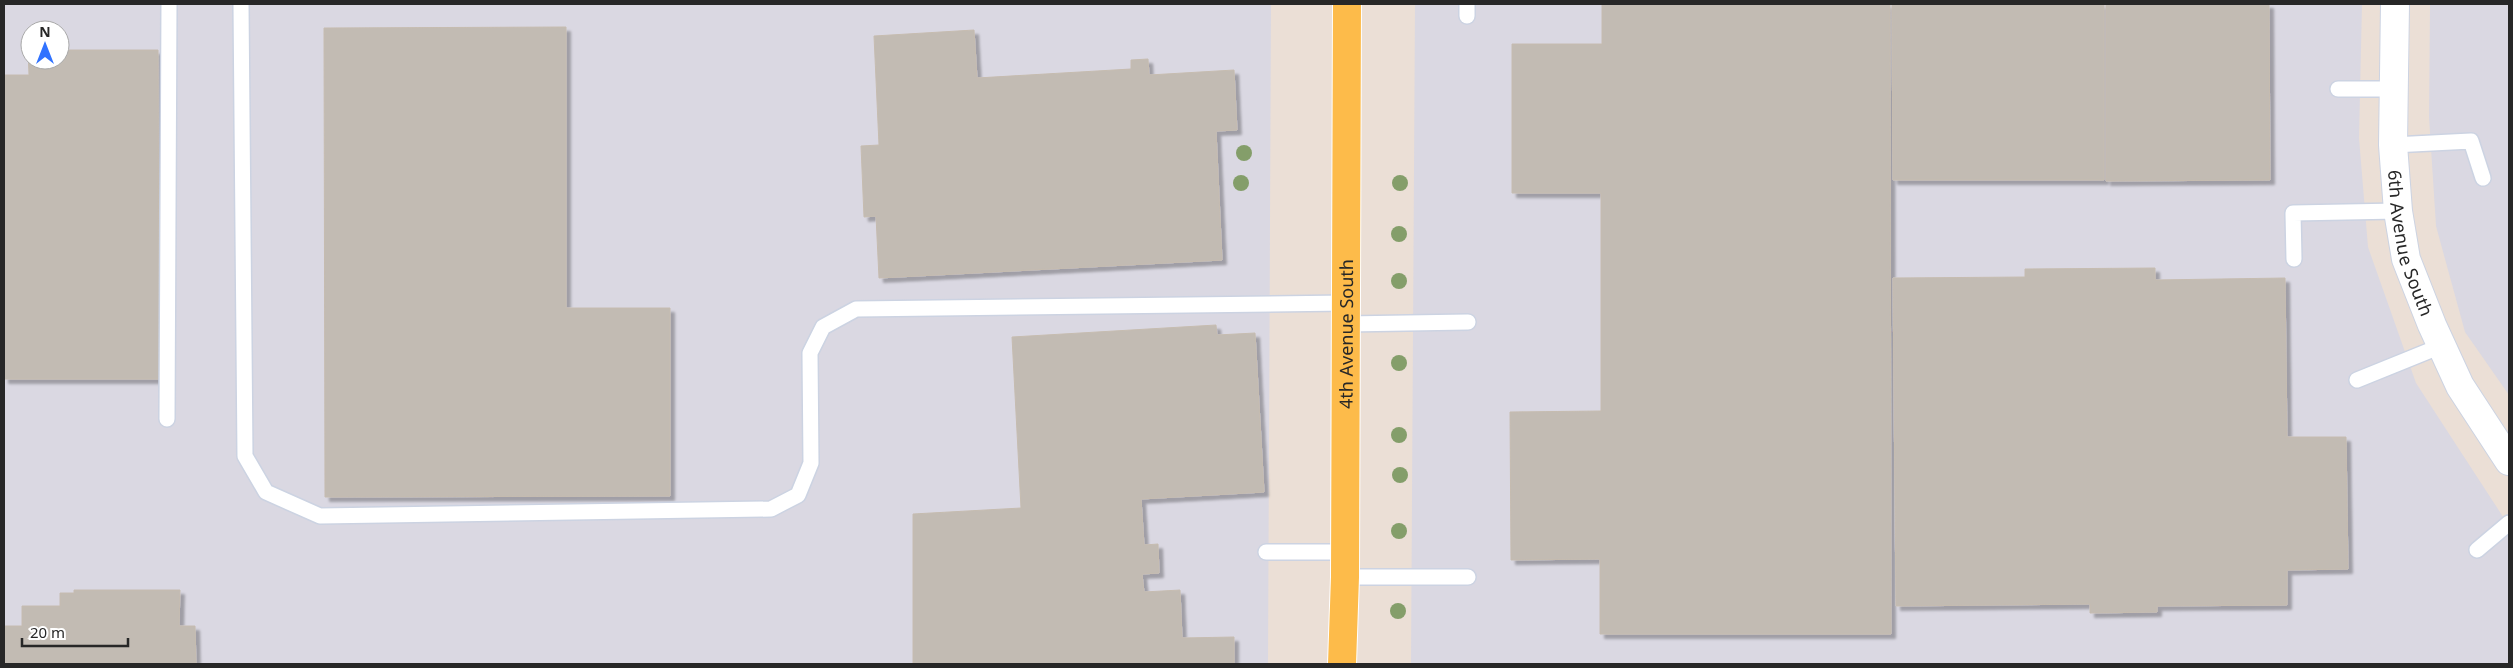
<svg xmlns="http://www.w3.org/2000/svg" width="2513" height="668" font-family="'Noto Sans',sans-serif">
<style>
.industrial{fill:#dad8e2;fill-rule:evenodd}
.building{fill:#c2bbb3;stroke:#c6bcb0;filter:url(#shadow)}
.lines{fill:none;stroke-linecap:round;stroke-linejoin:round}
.service-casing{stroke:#ccd3e2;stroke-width:18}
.tertiary-casing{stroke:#ccd3e2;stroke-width:30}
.primary-casing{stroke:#fff;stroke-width:30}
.service{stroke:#fff;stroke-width:15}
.tertiary{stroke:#fff;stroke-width:28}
.primary{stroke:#fdbb4a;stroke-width:28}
.tree{fill:#849e6a}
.labels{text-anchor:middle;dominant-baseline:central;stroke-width:5;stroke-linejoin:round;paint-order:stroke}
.street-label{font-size:18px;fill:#272727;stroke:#fff}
</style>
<defs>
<filter id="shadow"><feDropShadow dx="4.5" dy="4.5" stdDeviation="1" flood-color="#0004"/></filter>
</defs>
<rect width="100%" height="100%" fill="#ebdfd6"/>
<g class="industrial">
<path d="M 4,4 L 1271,4 L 1268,664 L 4,664 ZM 30,30 L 60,30 L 60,60 L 30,60 Z"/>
<path d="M 1415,4 L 2362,4 L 2359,138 L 2368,247 L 2416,383 L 2509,526 L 2509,664 L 1411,664 Z"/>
<path d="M 2430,4 L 2509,4 L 2509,395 L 2465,332 L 2436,226 L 2429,117 Z"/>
</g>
<g class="building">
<path d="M 1602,4 L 1890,4 L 1891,634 L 1600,634 L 1600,559 L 1511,560 L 1510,412 L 1601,411 L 1601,193 L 1512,193 L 1512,44 L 1602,44 Z"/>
<path d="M 1892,4 L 2104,4 L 2104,180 L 1893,180 Z"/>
<path d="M 2106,4 L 2269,4 L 2270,180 L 2106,181 Z"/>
<path d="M 566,27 L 566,308 L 670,308 L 670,496 L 325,497 L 324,28 Z"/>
<path d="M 974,30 L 977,78 L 1131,69 L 1131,60 L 1148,59 L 1149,75 L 1234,70 L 1237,130 L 1216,131 L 1222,260 L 879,278 L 876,216 L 864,217 L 861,146 L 879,145 L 874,36 Z"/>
<path d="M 28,50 L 30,60 L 60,60 L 60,50 L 158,50 L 159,379 L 4,379 L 4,75 L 29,75 Z"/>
<path d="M 2155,268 L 2155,280 L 2285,278 L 2287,437 L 2346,437 L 2348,569 L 2287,570 L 2287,605 L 2157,606 L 2157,612 L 2090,613 L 2090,604 L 1896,606 L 1893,278 L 2025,277 L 2025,269 Z"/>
<path d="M 1216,325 L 1217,335 L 1255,333 L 1264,492 L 1141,499 L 1144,545 L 1158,544 L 1159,573 L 1142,574 L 1144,592 L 1180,590 L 1182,638 L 1234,637 L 1234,664 L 913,664 L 913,514 L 1021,508 L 1012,337 Z"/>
<path d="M 74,590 L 180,590 L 179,626 L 195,626 L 196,664 L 4,664 L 4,626 L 22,626 L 22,606 L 60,606 L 60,593 L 74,593 Z"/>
</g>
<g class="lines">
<g class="service-casing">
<g id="service">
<path d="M 241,4 L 245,456 L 266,492 L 320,516 L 771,509 L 798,495 L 811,463 L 810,353 L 823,327 L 856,309 L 1346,303"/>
<path d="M 1467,4 L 1467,16"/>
<path d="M 2338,89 L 2394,89"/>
<path d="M 2393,145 L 2471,141 L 2483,178"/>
<path d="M 2294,259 L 2293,213 L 2398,211"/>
<path d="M 1346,324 L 1468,322"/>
<path d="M 2357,380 L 2441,346"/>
<path d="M 167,419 L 169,4"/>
<path d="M 2477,550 L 2509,523"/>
<path d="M 1266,552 L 1345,552"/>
<path d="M 1345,577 L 1468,577"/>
</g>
</g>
<g class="tertiary-casing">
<g id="tertiary">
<path id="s1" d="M 2395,4 L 2393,145 L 2398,211 L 2406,259 L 2432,325 L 2460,386 L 2509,461"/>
</g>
</g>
<g class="primary-casing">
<g id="primary">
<path id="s2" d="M 1342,664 L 1345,577 L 1347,4"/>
</g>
</g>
<use href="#service" class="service"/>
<use href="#tertiary" class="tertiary"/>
<use href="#primary" class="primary"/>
</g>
<g class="tree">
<circle cx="1244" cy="153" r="8"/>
<circle cx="1241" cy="183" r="8"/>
<circle cx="1400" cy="183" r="8"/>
<circle cx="1399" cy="234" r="8"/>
<circle cx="1399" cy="281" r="8"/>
<circle cx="1399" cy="363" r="8"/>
<circle cx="1399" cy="435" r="8"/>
<circle cx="1400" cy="475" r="8"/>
<circle cx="1399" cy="531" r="8"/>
<circle cx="1398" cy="611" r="8"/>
</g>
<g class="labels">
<g class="street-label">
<text stroke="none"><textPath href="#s1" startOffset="241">6th Avenue South</textPath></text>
<text stroke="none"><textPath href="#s2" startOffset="330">4th Avenue South</textPath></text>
</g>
</g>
<rect width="2513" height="668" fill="none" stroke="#272727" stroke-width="10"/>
<g transform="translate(45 45)"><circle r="24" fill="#ffffff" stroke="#a9a9a9"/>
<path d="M0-4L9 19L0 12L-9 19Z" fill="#3072ff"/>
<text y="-8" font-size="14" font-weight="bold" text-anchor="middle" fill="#272727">N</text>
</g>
<path d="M22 638v8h106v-8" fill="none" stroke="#272727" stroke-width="2.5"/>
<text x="30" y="638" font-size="15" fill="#272727" stroke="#ffffff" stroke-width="4" paint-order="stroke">20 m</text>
</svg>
